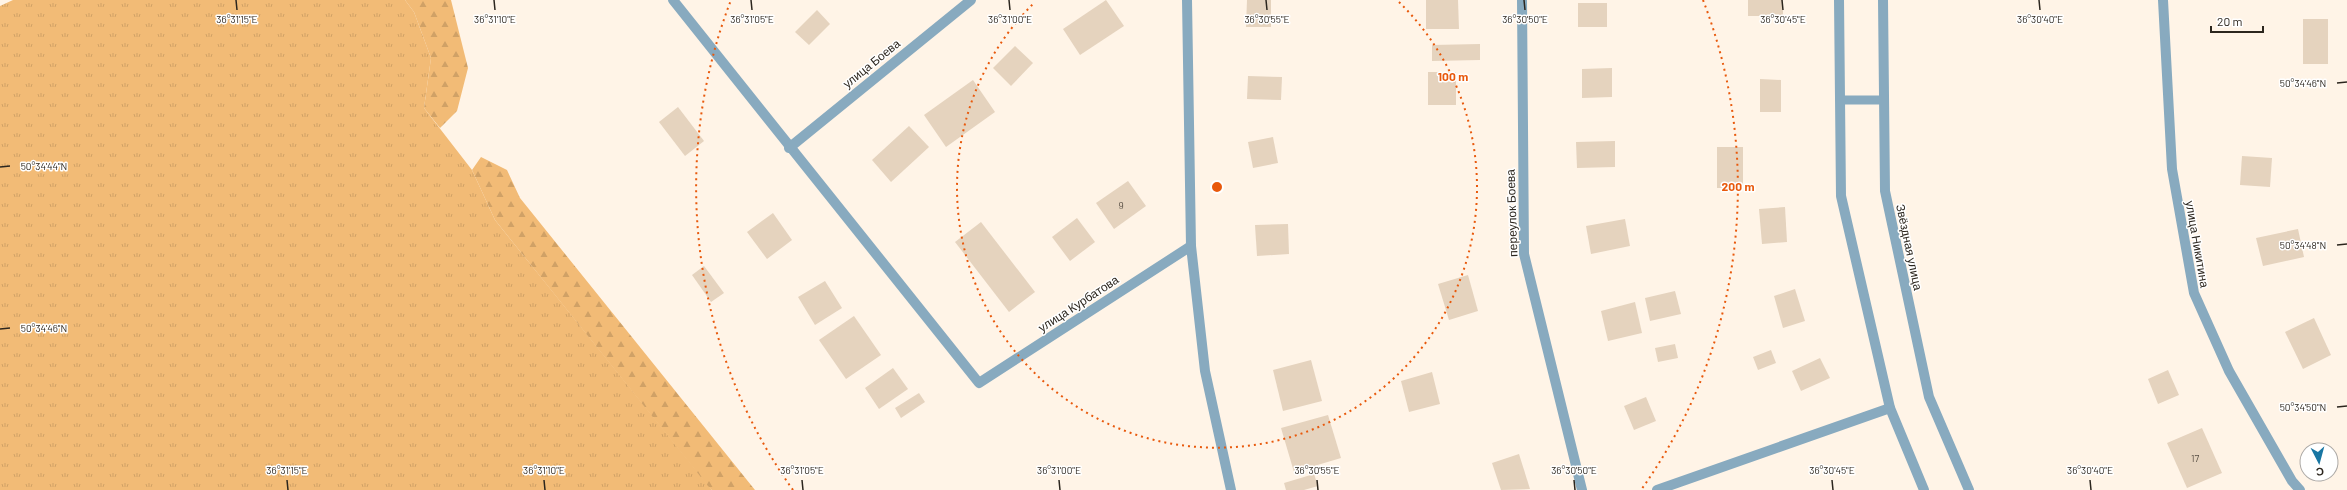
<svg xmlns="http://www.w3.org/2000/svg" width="2347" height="490" font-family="Barlow,sans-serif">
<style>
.grass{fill:url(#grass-tufts)}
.forest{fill:url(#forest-firs)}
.building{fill:#e5d3be}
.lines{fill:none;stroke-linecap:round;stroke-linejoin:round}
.service{stroke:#88aabf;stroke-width:9}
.minor{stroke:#88aabf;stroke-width:10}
.ticks{fill:none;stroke:#2c261e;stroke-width:1.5}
.ring{fill:none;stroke:#e8590c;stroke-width:2;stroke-dasharray:2 4}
.labels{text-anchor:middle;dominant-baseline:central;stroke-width:3;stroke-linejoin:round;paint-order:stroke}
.number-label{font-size:10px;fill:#5a5146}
.street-label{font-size:12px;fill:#2c261e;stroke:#fff}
.ticks-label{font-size:10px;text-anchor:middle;fill:#2c261e;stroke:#fff;stroke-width:3;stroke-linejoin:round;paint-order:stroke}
.centre{fill:#e8590c;stroke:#fff;stroke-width:2}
.ring-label{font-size:12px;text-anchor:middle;font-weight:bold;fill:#e8590c;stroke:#fff;stroke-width:3;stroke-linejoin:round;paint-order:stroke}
</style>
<defs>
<pattern id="grass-tufts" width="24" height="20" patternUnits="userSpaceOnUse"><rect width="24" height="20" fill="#f2bb76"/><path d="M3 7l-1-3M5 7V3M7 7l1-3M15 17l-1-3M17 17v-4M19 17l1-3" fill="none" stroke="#d0a166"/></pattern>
<pattern id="forest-firs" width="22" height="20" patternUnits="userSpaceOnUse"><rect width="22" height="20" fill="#f2bb76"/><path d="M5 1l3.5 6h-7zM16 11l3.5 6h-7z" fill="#d0a166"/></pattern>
</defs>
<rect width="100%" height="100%" fill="#fff4e7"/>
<path class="grass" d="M 13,0 L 405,0 L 414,12 L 431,58 L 424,108 L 472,170 L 495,220 L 712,490 L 0,490 L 0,6 Z"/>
<g class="forest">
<path d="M 405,0 L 451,0 L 468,68 L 457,111 L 440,128 L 424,108 L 431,58 L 414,12 Z"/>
<path d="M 481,157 L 507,170 L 520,198 L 755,490 L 712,490 L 708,486 L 495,220 L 472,170 Z"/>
</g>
<g class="building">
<path d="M 1106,0 L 1124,26 L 1080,55 L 1063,29 Z"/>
<path d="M 1247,0 L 1271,0 L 1271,27 L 1246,27 Z"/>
<path d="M 1426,0 L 1458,0 L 1459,29 L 1426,29 Z"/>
<rect x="1748" y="0" width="35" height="16"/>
<rect x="1578" y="3" width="29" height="24"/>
<path d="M 817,10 L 830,24 L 809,45 L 795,32 Z"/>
<rect x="2303" y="19" width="25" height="45"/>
<path d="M 1480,44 L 1480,60 L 1432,61 L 1432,45 Z"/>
<path d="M 1015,46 L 1033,63 L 1011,86 L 993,68 Z"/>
<path d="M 1612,68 L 1612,97 L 1582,98 L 1582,69 Z"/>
<rect x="1428" y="72" width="28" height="33"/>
<path d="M 1248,76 L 1282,77 L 1281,100 L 1247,99 Z"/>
<path d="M 1760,79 L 1781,80 L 1781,112 L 1760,112 Z"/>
<path d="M 973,80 L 995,112 L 946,147 L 924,115 Z"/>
<path d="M 678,107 L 704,141 L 685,156 L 659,122 Z"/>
<path d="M 909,126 L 929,147 L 891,182 L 872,160 Z"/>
<path d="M 1273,137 L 1278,163 L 1253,168 L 1248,142 Z"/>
<path d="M 1615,141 L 1615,167 L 1577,168 L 1576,142 Z"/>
<rect x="1717" y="147" width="26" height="41"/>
<path d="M 2242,156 L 2272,158 L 2270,187 L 2240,185 Z"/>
<path d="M 1128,181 L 1146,206 L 1114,229 L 1096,203 Z"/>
<path d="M 1785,207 L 1787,242 L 1762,244 L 1759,209 Z"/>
<path d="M 773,213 L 792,240 L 767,259 L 747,232 Z"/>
<path d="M 1077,218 L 1095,242 L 1070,261 L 1052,237 Z"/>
<path d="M 1625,219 L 1630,246 L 1591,254 L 1586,226 Z"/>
<path d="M 981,222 L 1035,292 L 1009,312 L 955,242 Z"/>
<path d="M 1288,224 L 1289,254 L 1257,256 L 1255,225 Z"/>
<path d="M 2298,229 L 2304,257 L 2263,266 L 2256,238 Z"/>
<path d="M 704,266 L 724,293 L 711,302 L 692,275 Z"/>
<path d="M 1468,275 L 1478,311 L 1449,320 L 1438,284 Z"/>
<path d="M 825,281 L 842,308 L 815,325 L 798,297 Z"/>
<path d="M 1795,289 L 1805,321 L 1783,328 L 1774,296 Z"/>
<path d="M 1675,291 L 1681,314 L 1650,321 L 1645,298 Z"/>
<path d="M 1635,302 L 1642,333 L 1608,341 L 1601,311 Z"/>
<path d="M 854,316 L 881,355 L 846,379 L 819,340 Z"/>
<path d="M 2314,318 L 2331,355 L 2303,369 L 2285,332 Z"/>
<path d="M 1675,344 L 1678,358 L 1658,362 L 1655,348 Z"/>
<path d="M 1771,350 L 1776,363 L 1758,370 L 1753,357 Z"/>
<path d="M 1820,358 L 1830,378 L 1801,391 L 1792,371 Z"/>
<path d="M 1311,360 L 1322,401 L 1283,411 L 1273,370 Z"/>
<path d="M 893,368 L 908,389 L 879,409 L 865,388 Z"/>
<path d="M 2168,370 L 2179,395 L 2158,404 L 2148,379 Z"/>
<path d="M 1432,372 L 1440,404 L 1409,412 L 1401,381 Z"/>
<path d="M 919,393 L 925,402 L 901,418 L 895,408 Z"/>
<path d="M 1646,397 L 1656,421 L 1634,430 L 1624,406 Z"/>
<path d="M 1328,415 L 1341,458 L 1294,472 L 1281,428 Z"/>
<path d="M 2202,428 L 2222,473 L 2187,488 L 2167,443 Z"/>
<path d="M 1519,454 L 1530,489 L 1501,490 L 1492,463 Z"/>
<path d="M 1314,474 L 1318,486 L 1304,490 L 1286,490 L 1284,483 Z"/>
</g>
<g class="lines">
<path class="service" d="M 1840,100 L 1884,100"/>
<g class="minor">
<path d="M 673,0 L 979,383 L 1191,246"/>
<path d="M 1187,0 L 1191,246 L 1205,371 L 1231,490"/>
<path d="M 1522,0 L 1524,254 L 1582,490"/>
<path d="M 1839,0 L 1841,196 L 1890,408 L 1924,490"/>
<path d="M 1883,0 L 1885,191 L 1929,397 L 1969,490"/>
<path d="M 2163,0 L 2172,169 L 2194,293 L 2229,371 L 2292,481 L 2300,490"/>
<path d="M 789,148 L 971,0"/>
<path d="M 1657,490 L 1890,408"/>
</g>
</g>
<path class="ticks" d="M 236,0 L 237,10M 494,0 L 495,10M 751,0 L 752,10M 1009,0 L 1010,10M 1266,0 L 1267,10M 1524,0 L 1525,10M 1782,0 L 1783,10M 2039,0 L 2040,10M 2337,83 L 2347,82M 0,167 L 10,166M 2337,245 L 2347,244M 0,329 L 10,328M 2337,407 L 2347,406M 287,480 L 288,490M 544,480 L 545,490M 802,480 L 803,490M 1059,480 L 1060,490M 1317,480 L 1318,490M 1574,480 L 1575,490M 1832,480 L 1833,490M 2090,480 L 2091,490"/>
<g class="ring">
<path d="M1399 2A260 260 0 1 1 1035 2"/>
<path d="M793 490A521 521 0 0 1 731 0M1703 0A521 521 0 0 1 1641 490"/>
</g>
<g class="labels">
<g class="number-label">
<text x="1121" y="205">9</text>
<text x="2195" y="458">17</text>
</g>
<g class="street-label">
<text transform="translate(871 63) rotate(-39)">улица Боева</text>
<text transform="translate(1511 213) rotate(-92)">переулок Боева</text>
<text transform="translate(2198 244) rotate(80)">улица Никитина</text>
<text transform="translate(1910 247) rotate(78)">Звёздная улица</text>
<text transform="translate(1078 303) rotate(-33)">улица Курбатова</text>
</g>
</g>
<g class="ticks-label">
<text x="237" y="23">36°31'15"E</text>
<text x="495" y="23">36°31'10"E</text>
<text x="752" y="23">36°31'05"E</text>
<text x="1010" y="23">36°31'00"E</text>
<text x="1267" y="23">36°30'55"E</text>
<text x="1525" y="23">36°30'50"E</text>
<text x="1783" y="23">36°30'45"E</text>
<text x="2040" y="23">36°30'40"E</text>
<text x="2303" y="87">50°34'46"N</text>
<text x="44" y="170">50°34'44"N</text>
<text x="2303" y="249">50°34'48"N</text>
<text x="44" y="332">50°34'46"N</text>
<text x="2303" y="411">50°34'50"N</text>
<text x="287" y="474">36°31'15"E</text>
<text x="544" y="474">36°31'10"E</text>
<text x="802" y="474">36°31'05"E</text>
<text x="1059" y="474">36°31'00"E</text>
<text x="1317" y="474">36°30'55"E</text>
<text x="1574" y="474">36°30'50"E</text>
<text x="1832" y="474">36°30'45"E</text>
<text x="2090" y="474">36°30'40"E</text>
</g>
<circle cx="1217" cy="187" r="6" class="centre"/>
<g class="ring-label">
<text x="1453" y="81">100 m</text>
<text x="1738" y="191">200 m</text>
</g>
<g transform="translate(2319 462) rotate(174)"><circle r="19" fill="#ffffff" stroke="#aba8a5"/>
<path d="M0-3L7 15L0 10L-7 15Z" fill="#1876a3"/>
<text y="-6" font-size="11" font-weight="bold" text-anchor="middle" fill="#2c261e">С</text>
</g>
<path d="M2211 26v6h52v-6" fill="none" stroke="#2c261e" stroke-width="2"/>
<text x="2217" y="26" font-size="12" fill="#2c261e" stroke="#ffffff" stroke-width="3" paint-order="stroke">20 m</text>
</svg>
